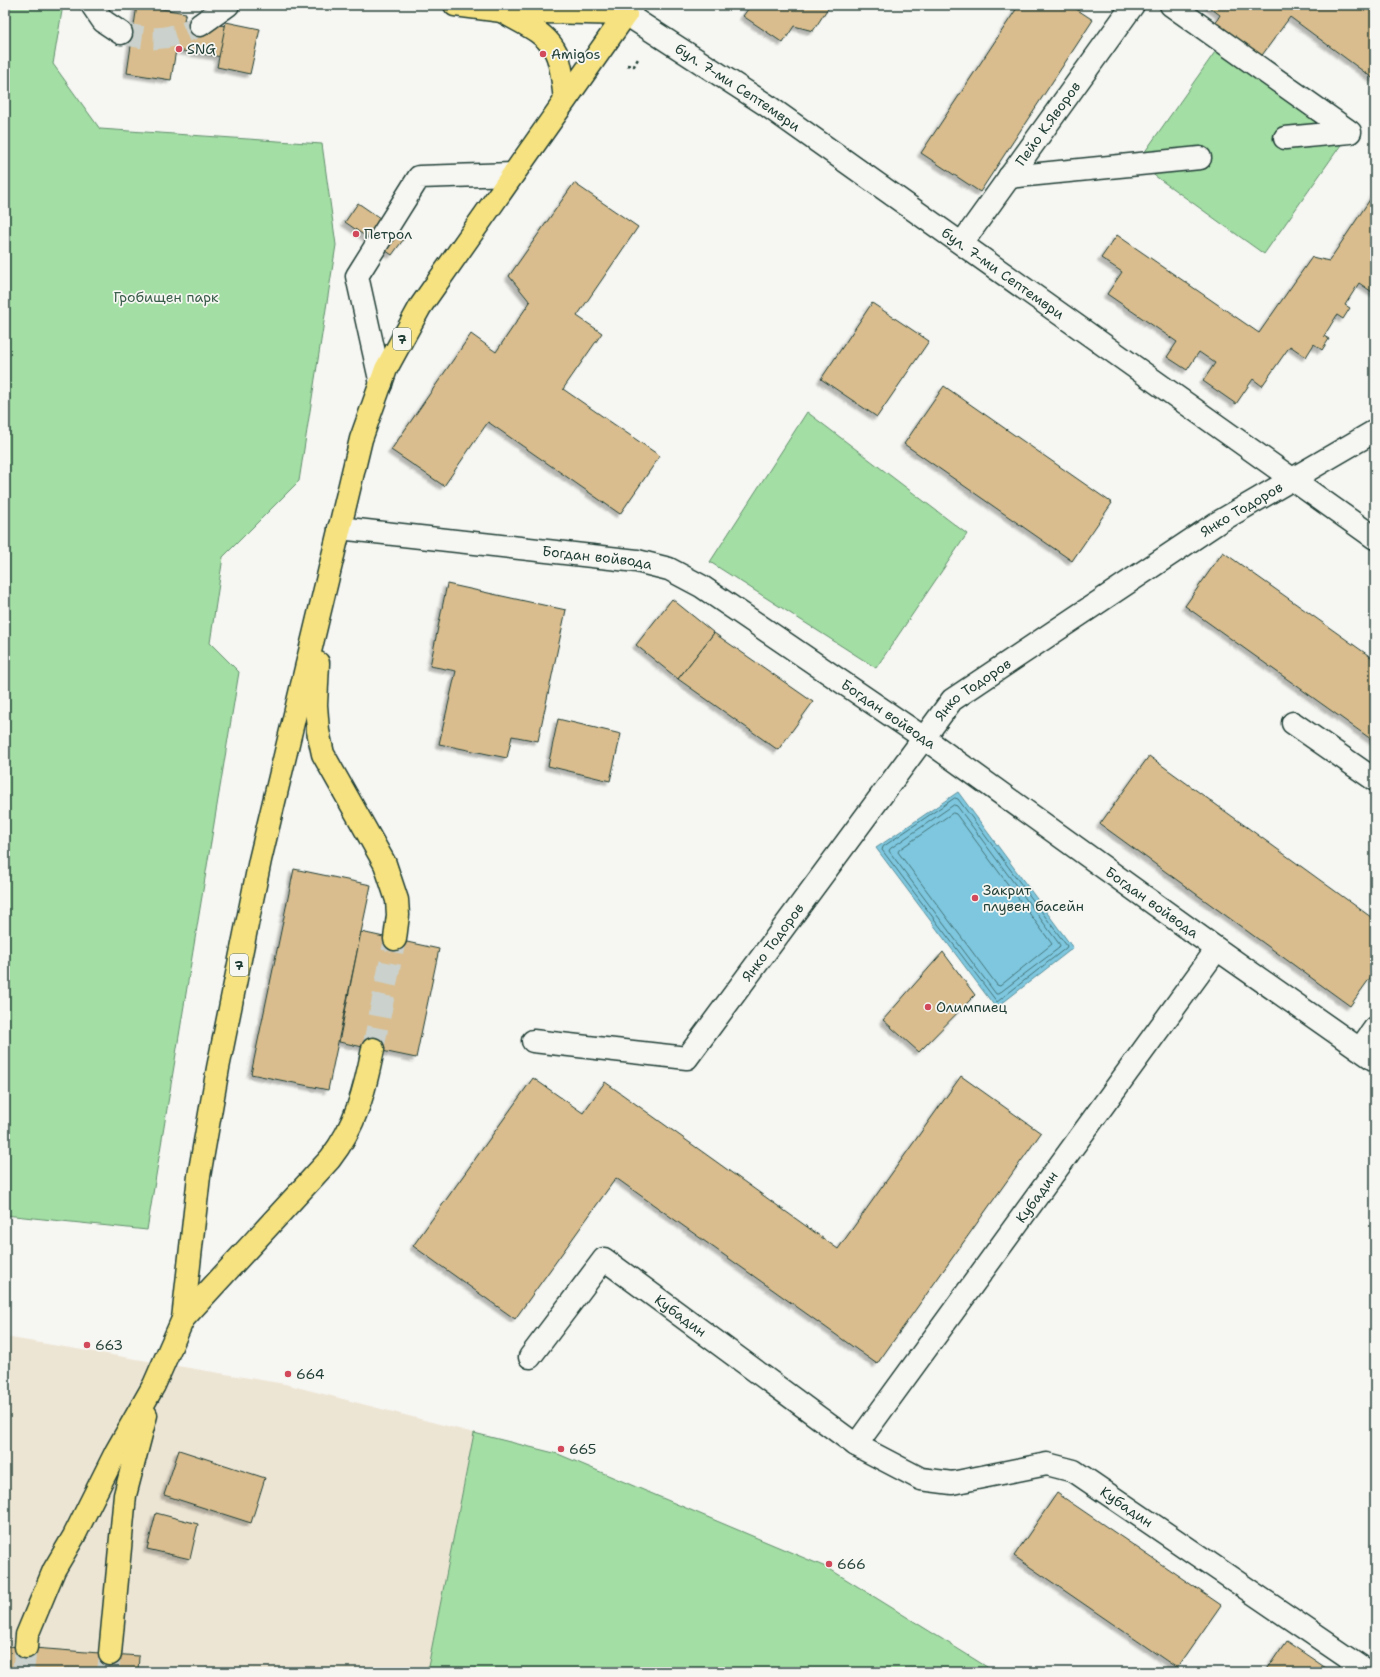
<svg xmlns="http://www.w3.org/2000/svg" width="1380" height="1677" font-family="'Shantell Sans',sans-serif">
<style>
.built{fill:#ede5d4}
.green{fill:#a3dea4;stroke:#618e6c}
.water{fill:#7ec7df;stroke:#58909b}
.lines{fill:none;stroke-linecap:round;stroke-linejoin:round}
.shore{stroke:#457478;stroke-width:1}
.building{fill:#d9bd8e;stroke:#1f3d34;filter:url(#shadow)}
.minor-tunnel{stroke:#cbd1cc;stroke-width:22;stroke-dasharray:22 11;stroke-linecap:butt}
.major-tunnel{stroke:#cbd1cc;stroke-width:22;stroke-dasharray:22 11;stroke-linecap:butt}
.minor-casing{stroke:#1f3d34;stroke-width:25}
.major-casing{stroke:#1f3d34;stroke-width:25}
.path{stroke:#1f3d34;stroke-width:2.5;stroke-dasharray:3 3;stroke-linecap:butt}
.minor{stroke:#f6f6f2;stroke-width:22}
.major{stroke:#f6e281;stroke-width:22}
.poi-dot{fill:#d1495b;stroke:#f6f6f2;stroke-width:1.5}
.labels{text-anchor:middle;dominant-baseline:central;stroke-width:3.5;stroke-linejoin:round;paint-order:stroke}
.shield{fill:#f6f6f2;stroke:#60746d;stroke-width:1}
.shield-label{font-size:13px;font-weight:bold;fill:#1f3d34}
.poi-label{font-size:14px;fill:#1f3d34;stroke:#f6f6f2;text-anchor:start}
.street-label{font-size:14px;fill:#1f3d34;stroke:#f6f6f2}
.park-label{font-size:14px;fill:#395d4a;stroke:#f6f6f2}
</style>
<defs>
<filter id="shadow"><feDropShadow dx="-3.5" dy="3.5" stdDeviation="1" flood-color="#0004"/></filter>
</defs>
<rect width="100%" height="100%" fill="#f6f6f2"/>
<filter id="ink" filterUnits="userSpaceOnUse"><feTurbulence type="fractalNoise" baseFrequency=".025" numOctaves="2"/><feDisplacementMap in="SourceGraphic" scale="8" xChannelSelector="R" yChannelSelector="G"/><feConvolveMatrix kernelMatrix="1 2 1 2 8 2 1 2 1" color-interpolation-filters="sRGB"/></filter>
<g filter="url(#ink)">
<path class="built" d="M 5,1337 L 285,1384 L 474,1433 L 427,1672 L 5,1672 Z"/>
<g class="green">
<path d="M 5,5 L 63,5 L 53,64 L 100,129 L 322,144 L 336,245 L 299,481 L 223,557 L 210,643 L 239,672 L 147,1230 L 5,1215 Z"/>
<path d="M 1222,42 L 1350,132 L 1264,254 L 1137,163 Z"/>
<path d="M 807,412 L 967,534 L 876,668 L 710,562 Z"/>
<path d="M 474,1433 L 558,1454 L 828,1568 L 995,1672 L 427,1672 Z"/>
</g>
<path class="water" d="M 958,792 L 1073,948 L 996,1008 L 876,848 Z"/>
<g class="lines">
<g class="shore">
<path d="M 955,798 L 958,799 L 1067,946 L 1066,948 L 997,1002 L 882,850 L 883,847 Z"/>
<path d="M 954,805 L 957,806 L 1060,945 L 1059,948 L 998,994 L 996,994 L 889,851 L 890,849 Z"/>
<path d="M 953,813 L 956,814 L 1052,944 L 1000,986 L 997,985 L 898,852 L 899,850 Z"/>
</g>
</g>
<g class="building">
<path d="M 137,5 L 186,13 L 184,20 L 234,27 L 229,58 L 176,50 L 171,80 L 127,73 Z"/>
<path d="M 751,5 L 830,5 L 813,31 L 794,26 L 783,43 L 743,16 Z"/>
<path d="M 1019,5 L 1070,5 L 1093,20 L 980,192 L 921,153 Z"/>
<path d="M 1211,5 L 1375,5 L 1375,80 L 1290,17 L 1260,58 L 1214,25 L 1220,15 L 1209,7 Z"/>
<path d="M 226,22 L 260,29 L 250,74 L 217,67 Z"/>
<path d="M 574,183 L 638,227 L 577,316 L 602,333 L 563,389 L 660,456 L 620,514 L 488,422 L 444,486 L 391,450 L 471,334 L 496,352 L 530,302 L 509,276 Z"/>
<path d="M 1375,192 L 1375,294 L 1359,283 L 1345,305 L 1350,308 L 1343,319 L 1337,315 L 1324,336 L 1329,339 L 1322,350 L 1314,344 L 1306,357 L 1290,346 L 1262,386 L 1253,379 L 1236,404 L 1203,381 L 1215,363 L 1199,352 L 1187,370 L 1167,357 L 1177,342 L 1107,294 L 1122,272 L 1101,258 L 1117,235 L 1259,333 L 1312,257 L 1329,261 Z"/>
<path d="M 358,203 L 406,236 L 392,255 L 345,222 Z"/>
<path d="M 872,303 L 929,341 L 877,417 L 821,379 Z"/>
<path d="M 944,386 L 1112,503 L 1072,561 L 904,444 Z"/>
<path d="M 1223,552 L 1375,660 L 1375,742 L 1185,606 Z"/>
<path d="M 447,584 L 566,610 L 538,741 L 512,736 L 507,758 L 439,744 L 456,671 L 430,666 Z"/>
<path d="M 672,599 L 714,633 L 678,679 L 636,645 Z"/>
<path d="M 714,633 L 813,702 L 778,750 L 678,679 Z"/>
<path d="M 558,719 L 621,734 L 610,781 L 548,766 Z"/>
<path d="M 1149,756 L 1375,920 L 1375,971 L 1350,1006 L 1100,824 Z"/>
<path d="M 294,869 L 371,885 L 328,1090 L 251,1074 Z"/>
<path d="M 361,932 L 439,949 L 416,1058 L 339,1042 Z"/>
<path d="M 943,952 L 975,995 L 919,1052 L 883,1020 Z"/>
<path d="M 961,1076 L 1041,1133 L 877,1364 L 616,1178 L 515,1319 L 413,1246 L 533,1078 L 583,1113 L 605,1082 L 838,1249 Z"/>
<path d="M 179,1450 L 265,1478 L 251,1523 L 164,1495 Z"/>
<path d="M 1057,1493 L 1221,1605 L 1177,1668 L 1014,1556 Z"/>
<path d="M 156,1513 L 198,1524 L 190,1559 L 147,1549 Z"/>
<path d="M 1286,1641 L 1332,1672 L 1265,1672 Z"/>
<path d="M 7,1646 L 139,1656 L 138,1672 L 5,1672 Z"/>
</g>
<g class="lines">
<path class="minor-tunnel" d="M 121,33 C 156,41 167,41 200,25"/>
<g class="major-tunnel">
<path d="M 373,1049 L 395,939"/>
<path d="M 23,1672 L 26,1647"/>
<path d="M 108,1672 L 110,1654"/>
</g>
<g class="minor-casing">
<g id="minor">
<path d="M 92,5 L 103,21 L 121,33"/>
<path id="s1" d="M 633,5 L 626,14 L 765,104 L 1375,538"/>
<path d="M 1171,5 L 1350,132 L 1285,138"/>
<path d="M 200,25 L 228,5"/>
<path d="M 1009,177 L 1200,158"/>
<path id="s2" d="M 962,243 L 1133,5"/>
<path d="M 381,384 L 357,276 L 419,177 L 513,174"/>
<path id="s3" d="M 339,528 L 637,561 L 669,569 L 701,586 L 924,738 L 1217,949 L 1375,1060"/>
<path d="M 1293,723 L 1375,780"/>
<path id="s4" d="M 533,1041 L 687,1058 L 952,700 L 1217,523 L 1375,431"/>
<path d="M 1360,1049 L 1375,1028"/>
<path id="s5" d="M 530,1357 L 604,1259 L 856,1445 L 921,1479 L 952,1483 L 1047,1464 L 1074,1471 L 1369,1672"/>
<path id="s6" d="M 856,1445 L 1217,949"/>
</g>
</g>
<g class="major-casing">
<g id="major">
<path d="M 455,5 L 502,11 L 626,14"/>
<path d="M 505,13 C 522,23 543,31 554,49 C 562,61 563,86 565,100"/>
<path d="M 318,663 L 316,705 L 318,731 L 323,754 L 385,864 L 397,900 L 398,915 L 395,939"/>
<path d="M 183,1319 L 330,1159 C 356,1126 365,1089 373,1049"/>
<path d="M 26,1647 L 27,1635 L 54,1570 L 74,1536 L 116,1452 L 154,1385 L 183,1319 L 199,1176 L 218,1068 L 260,860 L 361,439 L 386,369 L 420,307 L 626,14"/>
<path d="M 110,1654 L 125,1495 L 146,1415"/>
</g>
</g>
<path class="path" d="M 627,65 L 634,66 L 639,57"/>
<use href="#minor" class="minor"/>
<use href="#major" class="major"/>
</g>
</g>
<g class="poi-dot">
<circle cx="179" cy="49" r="4"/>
<circle cx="543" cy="54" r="4"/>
<circle cx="356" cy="234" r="4"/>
<circle cx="975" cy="898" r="4"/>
<circle cx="928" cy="1007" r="4"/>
<circle cx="87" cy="1345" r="4"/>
<circle cx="288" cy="1374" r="4"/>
<circle cx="561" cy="1449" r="4"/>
<circle cx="829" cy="1564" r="4"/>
</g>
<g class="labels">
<g class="shield">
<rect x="393" y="328" width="18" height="22" rx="3"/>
<rect x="230" y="954" width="18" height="22" rx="3"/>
</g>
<g class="shield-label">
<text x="402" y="339">7</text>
<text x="239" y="965">7</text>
</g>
<g class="poi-label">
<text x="187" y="49">SNG</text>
<text x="551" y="54">Amigos</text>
<text x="364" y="234">Петрол</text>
<text x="983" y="890">Закрит<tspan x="983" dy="16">плувен басейн</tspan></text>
<text x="936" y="1007">Олимпиец</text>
<text x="95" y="1345">663</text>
<text x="296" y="1374">664</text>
<text x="569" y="1449">665</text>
<text x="837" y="1564">666</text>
</g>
<g class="street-label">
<text stroke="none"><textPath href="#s1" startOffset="145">бул. 7-ми Септември</textPath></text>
<text stroke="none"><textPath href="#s2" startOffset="147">Пейо К.Яворов</textPath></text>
<text stroke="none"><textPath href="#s1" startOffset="469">бул. 7-ми Септември</textPath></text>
<text stroke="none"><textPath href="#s4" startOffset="947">Янко Тодоров</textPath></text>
<text stroke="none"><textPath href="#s3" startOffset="260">Богдан войвода</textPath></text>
<text stroke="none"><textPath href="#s4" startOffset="623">Янко Тодоров</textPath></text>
<text stroke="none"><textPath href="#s3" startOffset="596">Богдан войвода</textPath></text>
<text stroke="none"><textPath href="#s3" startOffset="920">Богдан войвода</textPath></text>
<text stroke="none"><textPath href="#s4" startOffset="299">Янко Тодоров</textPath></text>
<text stroke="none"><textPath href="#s6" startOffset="307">Кубадин</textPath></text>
<text stroke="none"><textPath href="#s5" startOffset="218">Кубадин</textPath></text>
<text stroke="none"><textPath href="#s5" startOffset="729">Кубадин</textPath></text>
</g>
<g class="park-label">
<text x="166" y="297">Гробищен парк</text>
</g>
</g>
<rect width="1380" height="1677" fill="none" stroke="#f6f6f2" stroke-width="20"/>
<rect x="10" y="10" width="1360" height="1657" fill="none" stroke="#1f3d34" stroke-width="1.5" filter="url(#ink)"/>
</svg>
